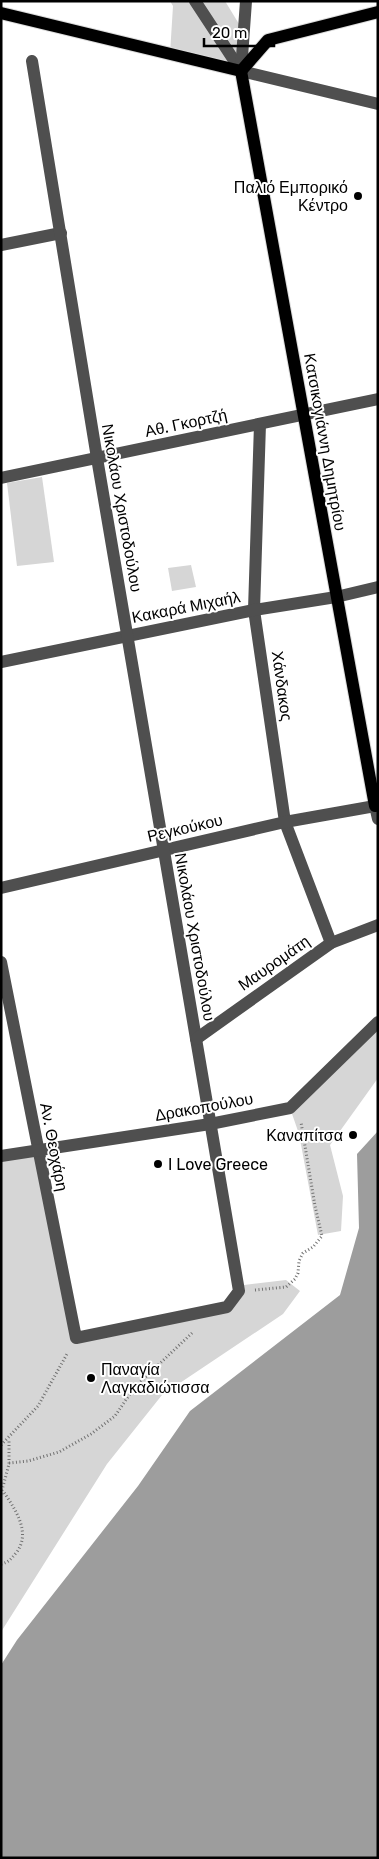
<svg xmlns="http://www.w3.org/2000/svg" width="379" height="1859" font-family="Rubik,sans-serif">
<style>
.green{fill:#d6d6d6}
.water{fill:#9d9d9d}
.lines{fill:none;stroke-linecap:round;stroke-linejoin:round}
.major-casing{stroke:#dbdbdb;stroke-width:14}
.path{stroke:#717171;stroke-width:3;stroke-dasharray:1 2.5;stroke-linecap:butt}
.minor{stroke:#4f4f4f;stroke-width:12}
.major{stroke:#000;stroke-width:12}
.poi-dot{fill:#000;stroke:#fff;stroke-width:2}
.labels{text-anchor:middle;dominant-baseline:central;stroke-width:4;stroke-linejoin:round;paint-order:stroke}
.poi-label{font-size:16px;fill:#000;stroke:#fff;text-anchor:end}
.street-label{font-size:16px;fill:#000;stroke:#fff}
</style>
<rect width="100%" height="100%" fill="#fff"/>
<g class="green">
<path d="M 170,1 L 225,1 L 239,24 L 241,71 L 170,54 L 173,6 Z"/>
<path d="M 42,477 L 54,562 L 17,566 L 7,483 Z"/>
<path d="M 191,565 L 196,587 L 172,591 L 168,568 Z"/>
<path d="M 378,1022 L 378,1078 L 330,1145 L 343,1196 L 341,1231 L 318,1235 L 299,1134 L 290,1108 Z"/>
<path d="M 37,1149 L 76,1338 L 227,1307 L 244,1285 L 286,1280 L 300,1291 L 283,1314 L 162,1395 L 107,1464 L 1,1632 L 1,1156 Z"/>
</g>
<path class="water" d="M 378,1131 L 378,1858 L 1,1858 L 1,1665 L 17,1640 L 138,1486 L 190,1411 L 340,1295 L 359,1228 L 357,1154 Z"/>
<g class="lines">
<g class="major-casing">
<g id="major">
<path d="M 1,13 L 241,71"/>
<path d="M 241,71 L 375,806 L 378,805"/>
<path d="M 241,71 L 268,40 L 378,12"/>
</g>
</g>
<g class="path">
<path d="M 255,1290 L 286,1287 L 295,1279 L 298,1273 L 299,1261 L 303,1253 L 313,1247 L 322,1236 L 315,1206 L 301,1122"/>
<path d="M 1,1445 L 38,1406 L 67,1354"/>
<path d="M 9,1463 L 28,1461 L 59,1452 L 91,1434 L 115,1416 L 134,1388 L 192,1333"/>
<path d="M 1,1494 L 9,1464 L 9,1440"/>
<path d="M 1,1564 C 9,1562 11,1559 16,1553 C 32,1533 15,1509 3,1491"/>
</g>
<g class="minor">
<path d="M 195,1 L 241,71"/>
<path d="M 241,71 L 378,104"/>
<path d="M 241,71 L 246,1"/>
<path d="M 1,245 L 61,233"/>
<path d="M 260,424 L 254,610 L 285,822 L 331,943"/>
<path d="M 1,478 L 378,399"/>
<path d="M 1,662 L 254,610 L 336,597 L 378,587"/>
<path d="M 1,888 L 285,822 L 375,806 L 378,819"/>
<path d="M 1,962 L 76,1338 L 227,1307 L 239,1291 L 97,458 L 32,61"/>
<path d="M 196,1039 L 331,943 L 378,925"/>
<path d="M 1,1156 L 210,1124 L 290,1108 L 378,1022"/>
</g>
<use href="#major" class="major"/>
</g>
<g class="poi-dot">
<circle cx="358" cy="196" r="5"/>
<circle cx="353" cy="1135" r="5"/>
<circle cx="158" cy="1164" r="5"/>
<circle cx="91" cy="1378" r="5"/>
</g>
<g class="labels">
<g class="poi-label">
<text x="348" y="187">Παλιό Εμπορικό<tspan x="348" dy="18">Κέντρο</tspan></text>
<text x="343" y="1135">Καναπίτσα</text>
<text x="168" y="1164" text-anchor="start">I Love Greece</text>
<text x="101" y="1369" text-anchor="start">Παναγία<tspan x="101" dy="18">Λαγκαδιώτισσα</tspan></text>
</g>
<g class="street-label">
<text transform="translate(186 423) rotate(-12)">Αθ. Γκορτζή</text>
<text transform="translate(325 442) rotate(80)">Κατσικογιάννη Δημητρίου</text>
<text transform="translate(122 508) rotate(80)">Νικολάου Χριστοδούλου</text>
<text transform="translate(186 607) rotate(-11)">Κακαρά Μιχαήλ</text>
<text transform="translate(282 686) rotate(82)">Χάνδακος</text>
<text transform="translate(185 828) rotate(-13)">Ρεγκούκου</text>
<text transform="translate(195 937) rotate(80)">Νικολάου Χριστοδούλου</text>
<text transform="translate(274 963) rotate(-35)">Μαυρομάτη</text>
<text transform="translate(204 1107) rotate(-10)">Δρακοπούλου</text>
<text transform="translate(54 1147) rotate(79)">Αν. Θεοχάρη</text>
</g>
</g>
<rect width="379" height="1859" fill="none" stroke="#000000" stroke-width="5"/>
<path d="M204 38v8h70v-8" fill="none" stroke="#000000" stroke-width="2.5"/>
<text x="212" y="38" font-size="15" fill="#000000" stroke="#ffffff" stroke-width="4" paint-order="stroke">20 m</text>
</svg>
